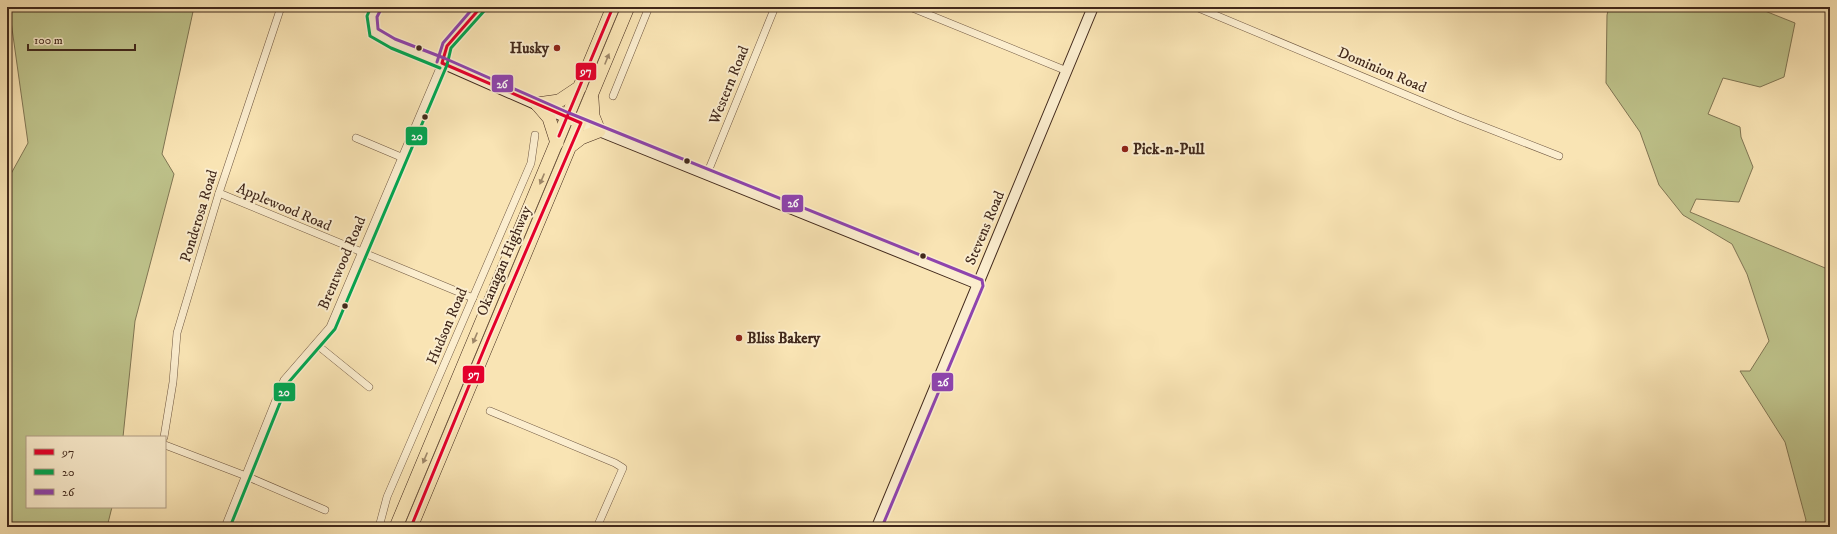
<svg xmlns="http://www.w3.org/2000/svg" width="1837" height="534" font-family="'IM FELL DW Pica',serif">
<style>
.green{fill:#bfc48c;stroke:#807654}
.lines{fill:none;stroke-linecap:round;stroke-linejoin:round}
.street-casing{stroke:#6f5741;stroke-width:8}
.secondary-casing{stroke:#41281b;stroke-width:12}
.highway-casing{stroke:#41281b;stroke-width:14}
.street{stroke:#fbedce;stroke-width:7}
.secondary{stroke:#fbedce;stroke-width:10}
.highway{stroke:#f9e4b4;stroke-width:13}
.bus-1-casing{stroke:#fbedce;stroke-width:6}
.bus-2-casing{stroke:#fbedce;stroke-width:6}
.bus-3-casing{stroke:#fbedce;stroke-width:6}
.bus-1{stroke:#e4002b;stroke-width:3}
.bus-2{stroke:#00a651;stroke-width:3}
.bus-3{stroke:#8e44ad;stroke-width:3}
.oneway{fill:#9d8668}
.bus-dot{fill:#41281b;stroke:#fbedce;stroke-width:1.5}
.poi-dot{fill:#8f2418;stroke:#fbedce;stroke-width:1.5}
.labels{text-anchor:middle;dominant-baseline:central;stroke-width:4;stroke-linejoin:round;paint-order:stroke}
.poi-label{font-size:15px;font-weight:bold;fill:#41281b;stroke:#fbedce;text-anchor:start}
.street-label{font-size:15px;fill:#41281b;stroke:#fbedce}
.line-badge{stroke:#fbedce;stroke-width:1.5}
.badge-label{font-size:11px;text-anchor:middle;font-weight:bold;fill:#fff}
</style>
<rect width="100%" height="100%" fill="#f9e4b4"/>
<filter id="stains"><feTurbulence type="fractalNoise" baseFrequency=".005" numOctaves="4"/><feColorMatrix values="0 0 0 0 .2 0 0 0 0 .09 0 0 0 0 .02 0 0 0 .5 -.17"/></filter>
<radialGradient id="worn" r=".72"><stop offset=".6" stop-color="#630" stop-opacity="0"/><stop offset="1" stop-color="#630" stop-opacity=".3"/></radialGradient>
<g class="green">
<path d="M 9,7 L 194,7 L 162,154 L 174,174 L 135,321 L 123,437 L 27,437 L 27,507 L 112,507 L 107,527 L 7,527 L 7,181 L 28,143 Z"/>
<path d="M 1609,7 L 1755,7 L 1795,23 L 1784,77 L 1760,87 L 1723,78 L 1708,114 L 1740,127 L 1741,137 L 1753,167 L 1739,202 L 1696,199 L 1690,212 L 1830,270 L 1830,527 L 1804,527 L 1806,520 L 1785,442 L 1740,371 L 1750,371 L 1769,341 L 1747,274 L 1732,244 L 1683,215 L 1659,185 L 1640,132 L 1606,83 L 1607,15 Z"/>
</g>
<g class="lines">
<g class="street-casing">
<g id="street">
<path d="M 910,7 L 1067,71"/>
<path d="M 1196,7 L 1459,117 L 1559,156"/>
<path d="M 613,96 L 649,7"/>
<path d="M 356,138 L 401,157"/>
<path d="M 707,174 L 775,7"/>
<path d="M 219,193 L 473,298"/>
<path d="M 316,344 L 369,387"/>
<path d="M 490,411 L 615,463 L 623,468 L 597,527"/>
<path d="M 164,437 L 173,382 L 177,333 L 219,193 L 281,7"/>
<path d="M 165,445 L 246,476 L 325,510"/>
<path d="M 225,527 L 284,380 L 330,327 L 442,63 L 447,46 L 481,7"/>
<path d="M 379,527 L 387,497 L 531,163 L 535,135"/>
</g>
</g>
<g class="secondary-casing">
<g id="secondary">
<path d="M 376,7 L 372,16 L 373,32 L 393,44 L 442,63 L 567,118 L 978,284"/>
<path d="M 877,527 L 1093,7"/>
</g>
</g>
<g class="highway-casing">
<g id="highway">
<path d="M 537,104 L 559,101 L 580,87"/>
<path d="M 537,104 L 549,118 L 557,143"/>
<path d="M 572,145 L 581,138 L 599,131 L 593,116 L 592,99"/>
<path d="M 396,527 L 613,7"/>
<path d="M 411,527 L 628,7"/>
</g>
</g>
<use href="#street" class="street"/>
<use href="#secondary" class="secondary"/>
<use href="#highway" class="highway"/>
<g class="bus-1-casing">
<g id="bus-1">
<path d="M 559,136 L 613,7"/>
<path d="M 411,527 L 489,337 L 581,123 L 442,63 L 447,46 L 481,7"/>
</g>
</g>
<g class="bus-2-casing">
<g id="bus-2">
<path d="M 371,7 L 367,16 L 370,36 L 391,48 L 440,68"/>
<path d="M 230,527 L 288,383 L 335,329 L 447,65 L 451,48 L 485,10"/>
</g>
</g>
<g class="bus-3-casing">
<g id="bus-3">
<path d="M 381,9 L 377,17 L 378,29 L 395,39 L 444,58 L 569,113 L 982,280 L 983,286 L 882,527"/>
<path d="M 437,62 L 443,43 L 474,7"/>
</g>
</g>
<use href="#bus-1" class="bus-1"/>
<use href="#bus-2" class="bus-2"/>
<use href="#bus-3" class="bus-3"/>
</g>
<defs><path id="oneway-solid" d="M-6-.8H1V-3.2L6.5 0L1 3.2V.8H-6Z"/></defs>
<g class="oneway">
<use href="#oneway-solid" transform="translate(607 59) rotate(-68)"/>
<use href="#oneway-solid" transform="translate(542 179) rotate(113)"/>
<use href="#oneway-solid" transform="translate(475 338) rotate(113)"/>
<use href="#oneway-solid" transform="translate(425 458) rotate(113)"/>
</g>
<g class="bus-dot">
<circle cx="419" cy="48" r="3.5"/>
<circle cx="425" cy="117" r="3.5"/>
<circle cx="687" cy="161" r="3.5"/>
<circle cx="923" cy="256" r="3.5"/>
<circle cx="345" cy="306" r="3.5"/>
</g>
<g class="poi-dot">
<circle cx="557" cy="48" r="4"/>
<circle cx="1125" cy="149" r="4"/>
<circle cx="739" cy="338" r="4"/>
</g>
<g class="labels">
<g class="poi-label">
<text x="549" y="48" text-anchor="end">Husky</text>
<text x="1133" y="149">Pick-n-Pull</text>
<text x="747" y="338">Bliss Bakery</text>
</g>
<g class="street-label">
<text transform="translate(1382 70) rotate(23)">Dominion Road</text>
<text transform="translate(729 85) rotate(-68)">Western Road</text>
<text transform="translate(284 207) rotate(23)">Applewood Road</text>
<text transform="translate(199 216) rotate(-73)">Ponderosa Road</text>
<text transform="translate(985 228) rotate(-67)">Stevens Road</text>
<text transform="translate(504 261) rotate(-67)">Okanagan Highway</text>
<text transform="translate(342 263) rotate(-67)">Brentwood Road</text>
<text transform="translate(447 326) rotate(-67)">Hudson Road</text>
</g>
</g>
<g class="line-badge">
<rect x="575" y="62" width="22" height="19" rx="4" fill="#e4002b"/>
<rect x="491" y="74" width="23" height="19" rx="4" fill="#8e44ad"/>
<rect x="405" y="126" width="23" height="20" rx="4" fill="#00a651"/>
<rect x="781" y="194" width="23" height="19" rx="4" fill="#8e44ad"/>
<rect x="462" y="365" width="23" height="19" rx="4" fill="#e4002b"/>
<rect x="931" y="372" width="23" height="20" rx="4" fill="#8e44ad"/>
<rect x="273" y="382" width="23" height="20" rx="4" fill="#00a651"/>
</g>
<g class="badge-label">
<text x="586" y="75">97</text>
<text x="502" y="88">26</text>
<text x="417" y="140">20</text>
<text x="793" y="207">26</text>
<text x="474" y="378">97</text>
<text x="943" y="386">26</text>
<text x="284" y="396">20</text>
</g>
<rect width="1837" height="534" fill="none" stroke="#f9e4b4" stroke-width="24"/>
<rect x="8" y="8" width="1821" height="518" fill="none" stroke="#41281b" stroke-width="2"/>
<rect x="12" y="12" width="1813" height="510" fill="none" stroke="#41281b"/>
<rect x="26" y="436" width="140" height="72" fill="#fbedce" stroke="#b19e86"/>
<rect x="34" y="449" width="20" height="6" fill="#e4002b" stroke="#b19e86"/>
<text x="62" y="456" font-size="12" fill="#41281b">97</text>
<rect x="34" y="469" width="20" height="6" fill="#00a651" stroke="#b19e86"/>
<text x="62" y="476" font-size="12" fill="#41281b">20</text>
<rect x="34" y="489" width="20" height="6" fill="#8e44ad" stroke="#b19e86"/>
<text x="62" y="496" font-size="12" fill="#41281b">26</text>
<path d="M28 44v6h107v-6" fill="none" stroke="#41281b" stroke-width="2"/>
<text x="34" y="44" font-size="12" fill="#41281b" stroke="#fbedce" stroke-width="3" paint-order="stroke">100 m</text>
<rect width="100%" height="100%" filter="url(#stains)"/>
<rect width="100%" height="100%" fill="url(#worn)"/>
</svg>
